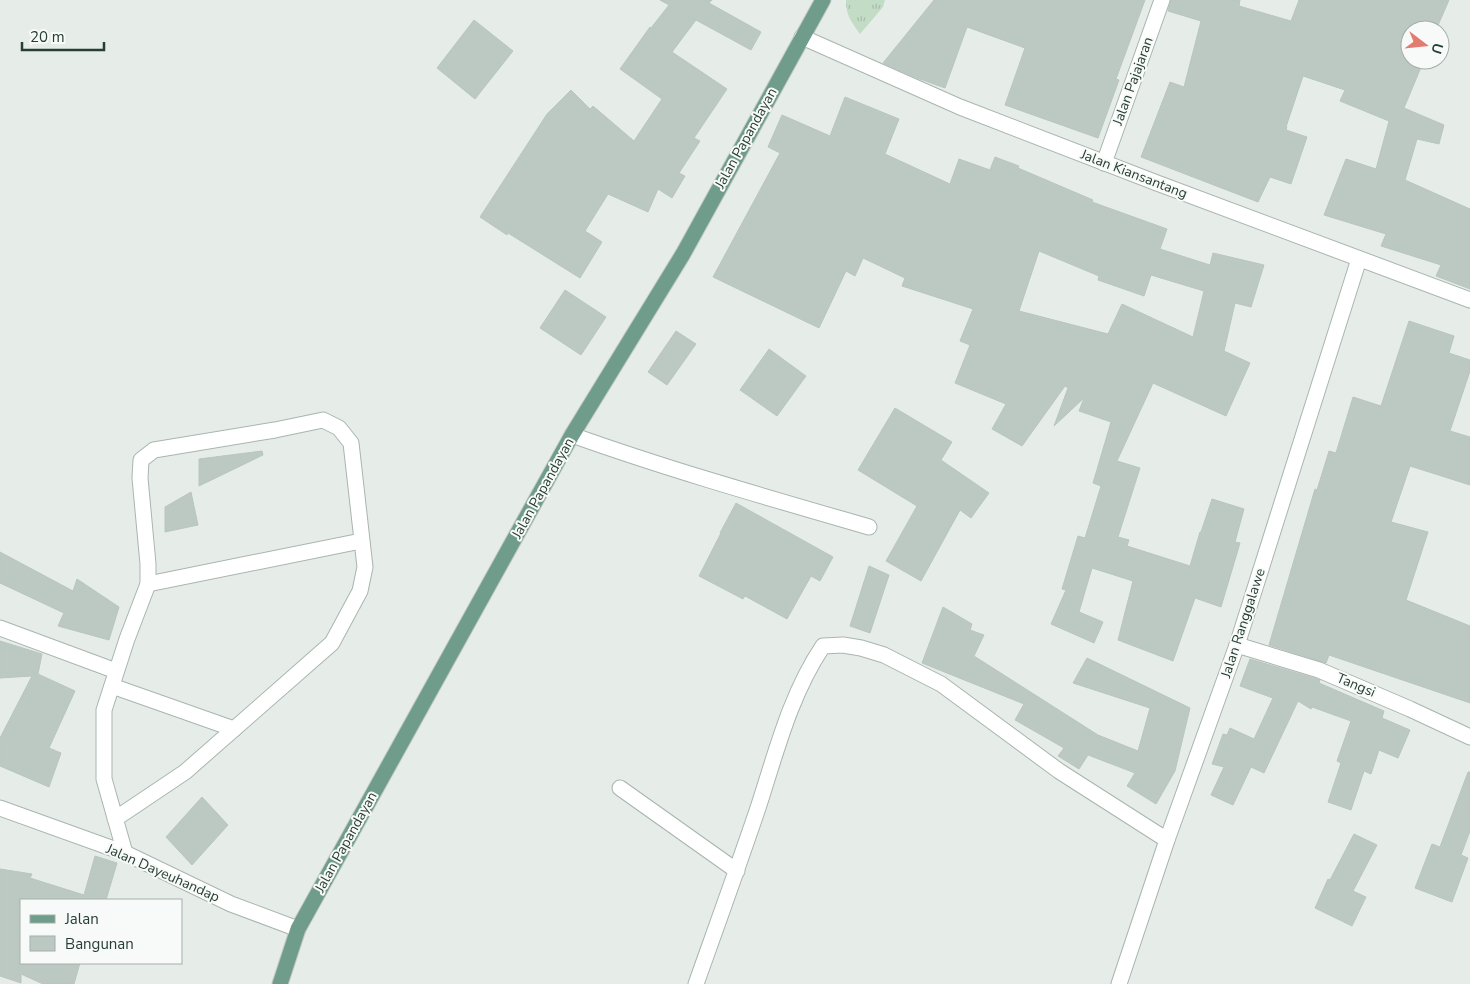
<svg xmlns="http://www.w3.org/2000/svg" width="1470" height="984" font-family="'Nunito Sans',sans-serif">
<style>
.grass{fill:url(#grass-tufts)}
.building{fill:#bcc8c2;stroke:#b9c6bf;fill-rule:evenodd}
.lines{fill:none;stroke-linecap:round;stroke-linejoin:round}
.minor-casing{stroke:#a9b5af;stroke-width:17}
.major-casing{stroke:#c3c9c6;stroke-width:17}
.minor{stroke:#fff;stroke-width:15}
.major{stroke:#709d8b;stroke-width:15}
.labels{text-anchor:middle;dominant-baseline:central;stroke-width:4;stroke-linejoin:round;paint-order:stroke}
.street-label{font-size:14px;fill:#273e34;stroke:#f7faf8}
</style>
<defs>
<pattern id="grass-tufts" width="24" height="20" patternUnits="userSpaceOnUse" patternTransform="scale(1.25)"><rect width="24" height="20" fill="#c2dcc5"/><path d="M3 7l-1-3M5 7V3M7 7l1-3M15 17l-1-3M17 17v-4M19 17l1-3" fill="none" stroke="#a7beaa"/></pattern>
</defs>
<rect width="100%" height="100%" fill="#e6ede9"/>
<path class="grass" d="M 846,0 L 885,0 L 883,7 L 860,34 C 851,21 846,16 846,0 Z"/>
<g class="building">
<path d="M 660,0 L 712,0 L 709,3 L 761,32 L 751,50 L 696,20 L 672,52 L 727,89 L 694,138 L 700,141 L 679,173 L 685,176 L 672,198 L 658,189 L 648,212 L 608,194 L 585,231 L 602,242 L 580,278 L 508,233 L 507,235 L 480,217 L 547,114 L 571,90 L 590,109 L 593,106 L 634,141 L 662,99 L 620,69 L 650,27 L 651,28 L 669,5 Z"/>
<path d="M 934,0 L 1145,0 L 1116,79 L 1119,80 L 1098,138 L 1005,105 L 1025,48 L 967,27 L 945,88 L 917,78 L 883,63 Z"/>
<path d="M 1171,0 L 1240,0 L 1239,6 L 1291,21 L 1299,0 L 1449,0 L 1436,30 L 1410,30 L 1410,60 L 1424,60 L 1404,108 L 1444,125 L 1439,144 L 1417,139 L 1405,180 L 1470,209 L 1470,289 L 1436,276 L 1441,265 L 1381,246 L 1386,234 L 1324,215 L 1346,159 L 1376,169 L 1389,121 L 1340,101 L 1345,90 L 1303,76 L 1286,127 L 1287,127 L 1286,130 L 1307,137 L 1291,184 L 1270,177 L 1258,202 L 1141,157 L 1170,82 L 1184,87 L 1201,21 L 1168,11 Z"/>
<path d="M 474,20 L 513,51 L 475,99 L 437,68 Z"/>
<path d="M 845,97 L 899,119 L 885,154 L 950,184 L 959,159 L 990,170 L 995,157 L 1019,166 L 1018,168 L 1093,200 L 1092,202 L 1167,229 L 1160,249 L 1210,265 L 1213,253 L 1264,265 L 1251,307 L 1235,303 L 1224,351 L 1250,363 L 1226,416 L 1153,383 L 1117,461 L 1140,468 L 1118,537 L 1129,540 L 1127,546 L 1190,566 L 1200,532 L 1201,532 L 1212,499 L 1244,509 L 1235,542 L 1240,543 L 1221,607 L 1195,598 L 1173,661 L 1118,640 L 1133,581 L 1092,568 L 1079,612 L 1103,622 L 1094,643 L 1051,624 L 1066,590 L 1062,589 L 1078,536 L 1085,538 L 1101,486 L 1093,483 L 1111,422 L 1079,411 L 1084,398 L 1054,426 L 1068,388 L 1065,386 L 1022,446 L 992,429 L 1006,404 L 955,383 L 970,345 L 960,341 L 973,309 L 902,286 L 905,278 L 863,258 L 855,276 L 846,271 L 819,328 L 713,277 L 780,153 L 768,147 L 782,115 L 830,136 ZM 1039,251 L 1099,276 L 1098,280 L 1144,296 L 1151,275 L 1204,291 L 1193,337 L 1122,304 L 1108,334 L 1019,311 Z"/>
<path d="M 565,290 L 606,317 L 581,355 L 540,328 Z"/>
<path d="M 1409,321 L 1454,336 L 1449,353 L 1470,360 L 1470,371 L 1450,431 L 1470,437 L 1470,485 L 1410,466 L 1391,522 L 1428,532 L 1406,600 L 1470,626 L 1470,703 L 1329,655 L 1326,663 L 1269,645 L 1315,489 L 1317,490 L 1329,451 L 1336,453 L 1353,397 L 1381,406 Z"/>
<path d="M 676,331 L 696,344 L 667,385 L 648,372 Z"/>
<path d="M 769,349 L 806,376 L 777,416 L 740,390 Z"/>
<path d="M 895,408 L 952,442 L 941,460 L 989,493 L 971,518 L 960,510 L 921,581 L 886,561 L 917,506 L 858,470 Z"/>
<path d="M 262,451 L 263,455 L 199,486 L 199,459 Z"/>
<path d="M 191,492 L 198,525 L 165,532 L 165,507 Z"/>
<path d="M 736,503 L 833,557 L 820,581 L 811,576 L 787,619 L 745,596 L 743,599 L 699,576 L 721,533 L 720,533 Z"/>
<path d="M 0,552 L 73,591 L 77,579 L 119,607 L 109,640 L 58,626 L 64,613 L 0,583 Z"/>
<path d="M 869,566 L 889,575 L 870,633 L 850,626 Z"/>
<path d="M 943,607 L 972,624 L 970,630 L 984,635 L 974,656 L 1098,735 L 1138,751 L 1150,708 L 1073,683 L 1087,658 L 1190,708 L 1175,771 L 1156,804 L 1127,786 L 1135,773 L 1088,755 L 1079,769 L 1058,756 L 1064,748 L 1015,720 L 1024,704 L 922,663 Z"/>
<path d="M 0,641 L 42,654 L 38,674 L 75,691 L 49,748 L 61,753 L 49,787 L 0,766 L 0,738 L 32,676 L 0,678 Z"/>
<path d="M 1250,659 L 1320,680 L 1319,683 L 1384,711 L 1382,718 L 1410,730 L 1398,758 L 1379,750 L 1371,774 L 1364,771 L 1351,810 L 1328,802 L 1341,763 L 1337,761 L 1351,721 L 1312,707 L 1311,709 L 1298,701 L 1264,773 L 1251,767 L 1233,805 L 1211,795 L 1224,767 L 1212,764 L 1223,734 L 1227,735 L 1230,728 L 1254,739 L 1273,698 L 1240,686 Z"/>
<path d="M 1468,772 L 1470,772 L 1470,831 L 1461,855 L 1468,858 L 1452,902 L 1415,888 L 1432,844 L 1440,847 Z"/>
<path d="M 202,797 L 228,825 L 192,865 L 166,837 Z"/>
<path d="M 1354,834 L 1377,845 L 1353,891 L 1366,897 L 1352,926 L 1315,908 L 1328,879 L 1330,880 Z"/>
<path d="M 95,856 L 117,863 L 106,900 L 21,900 L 21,963 L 80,963 L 74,984 L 43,984 L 21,974 L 21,983 L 0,976 L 0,869 L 32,874 L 30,878 L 84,895 Z"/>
</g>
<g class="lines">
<g class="minor-casing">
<g id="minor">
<path d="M 802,37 L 960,107 L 1157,183 L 1470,300"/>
<path d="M 1104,163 L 1162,0"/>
<path d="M 572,435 C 670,470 769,498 869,527"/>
<path d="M 148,584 L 361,541"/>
<path d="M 0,628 L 116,671"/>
<path d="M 1237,645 L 1319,670 L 1410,709 L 1470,737"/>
<path d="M 112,686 L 234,729"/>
<path d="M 620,788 L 737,871"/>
<path d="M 0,808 L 125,853 L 231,904 L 298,929"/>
<path d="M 115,819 L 185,772 L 332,643 L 360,591 L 365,567 L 351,443 L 339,428 L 323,420 L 275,430 L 154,450 L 141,460 L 140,478 L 148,564 L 148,584 L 127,639 L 104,710 L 104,779 L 125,853"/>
<path d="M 696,984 C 717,925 738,867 758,808 C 776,753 790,695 823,646 L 843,645 L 861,648 L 884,655 L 941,684 L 1059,771 L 1167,840"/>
<path d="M 1119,984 L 1167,840 L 1237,645 L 1359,259"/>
</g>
</g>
<g class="major-casing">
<path id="major" d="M 280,984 L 298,929 L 572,435 L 683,254 L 823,0"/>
</g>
<use href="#minor" class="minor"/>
<use href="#major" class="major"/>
</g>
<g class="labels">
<g class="street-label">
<text transform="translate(1133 81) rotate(-70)">Jalan Pajajaran</text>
<text transform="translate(746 138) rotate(-61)">Jalan Papandayan</text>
<text transform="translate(1134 174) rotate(21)">Jalan Kiansantang</text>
<text transform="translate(543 488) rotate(-61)">Jalan Papandayan</text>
<text transform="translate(1243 623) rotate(-72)">Jalan Ranggalawe</text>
<text transform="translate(1356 685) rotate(23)">Tangsi</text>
<text transform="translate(346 842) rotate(-61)">Jalan Papandayan</text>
<text transform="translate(163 873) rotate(24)">Jalan Dayeuhandap</text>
</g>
</g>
<rect x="20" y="899" width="162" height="65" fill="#f7faf8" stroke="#a4afaa"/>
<rect x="30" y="915" width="25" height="8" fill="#709d8b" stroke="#a4afaa"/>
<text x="65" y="924" font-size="15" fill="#273e34">Jalan</text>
<rect x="30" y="936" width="25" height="15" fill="#bcc8c2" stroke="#a4afaa"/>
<text x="65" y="949" font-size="15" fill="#273e34">Bangunan</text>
<g transform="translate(1425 45) rotate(106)"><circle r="24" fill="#f7faf8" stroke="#a4afaa"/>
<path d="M0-4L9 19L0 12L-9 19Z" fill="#e27b70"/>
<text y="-8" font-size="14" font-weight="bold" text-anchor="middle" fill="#273e34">U</text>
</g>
<path d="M22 42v8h82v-8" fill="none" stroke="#273e34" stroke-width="2.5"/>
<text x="30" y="42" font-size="15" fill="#273e34" stroke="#f7faf8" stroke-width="4" paint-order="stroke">20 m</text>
</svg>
